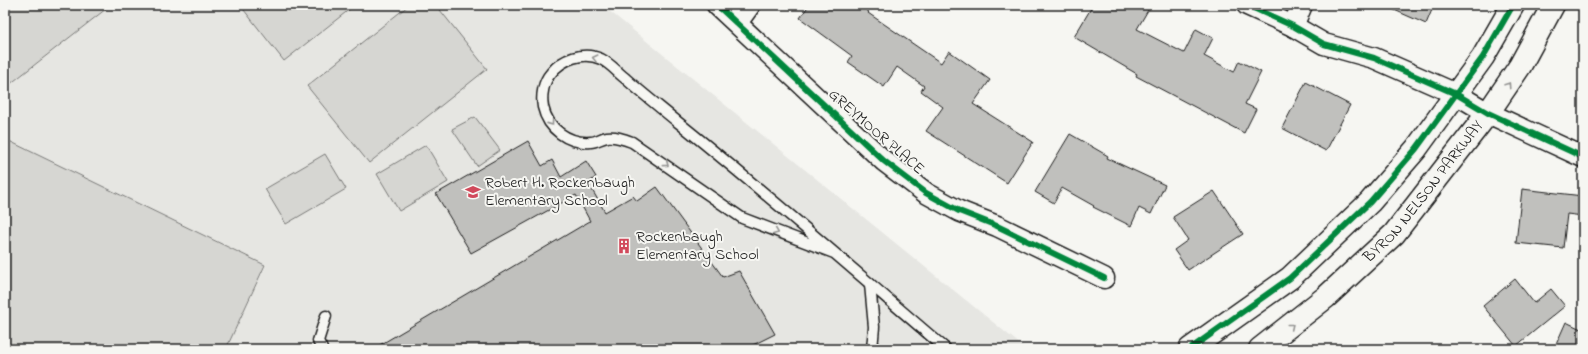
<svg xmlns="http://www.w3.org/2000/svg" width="1588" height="354" font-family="'Indie Flower',sans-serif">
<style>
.built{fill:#e6e6e2}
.green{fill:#d6d6d2;stroke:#797977}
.building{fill:#c0c0bd;stroke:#1c1c1c}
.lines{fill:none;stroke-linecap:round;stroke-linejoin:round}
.lane-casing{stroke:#1c1c1c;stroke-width:13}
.street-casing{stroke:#1c1c1c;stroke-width:23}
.secondary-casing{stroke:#1c1c1c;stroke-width:25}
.lane{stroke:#f6f6f2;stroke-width:10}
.street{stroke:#f6f6f2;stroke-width:20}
.secondary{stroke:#f6f6f2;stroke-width:22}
.cycleway-casing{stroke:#f6f6f2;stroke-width:8}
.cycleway{stroke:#00873e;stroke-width:6}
.oneway{stroke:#949492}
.labels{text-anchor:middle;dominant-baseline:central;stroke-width:4;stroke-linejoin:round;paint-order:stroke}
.street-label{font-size:16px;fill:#1c1c1c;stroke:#f6f6f2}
.poi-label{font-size:16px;fill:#1c1c1c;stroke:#f6f6f2;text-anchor:start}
</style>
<rect width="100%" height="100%" fill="#f6f6f2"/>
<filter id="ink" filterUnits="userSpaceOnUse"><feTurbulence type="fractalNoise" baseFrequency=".025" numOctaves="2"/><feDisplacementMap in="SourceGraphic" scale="8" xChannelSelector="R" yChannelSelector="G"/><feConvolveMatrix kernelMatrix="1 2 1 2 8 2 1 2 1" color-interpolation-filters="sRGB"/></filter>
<g filter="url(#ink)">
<path class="built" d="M 111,5 L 602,5 L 1026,349 L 226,349 L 266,265 L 5,139 L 5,88 Z"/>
<g class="green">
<path d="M 5,5 L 111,5 L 5,88 Z"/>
<path d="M 240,5 L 355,5 L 284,61 Z"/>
<path d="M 409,5 L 436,5 L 487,69 L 369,163 L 307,86 Z"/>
<path d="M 475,117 L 500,150 L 477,166 L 452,129 Z"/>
<path d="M 5,139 L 265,265 L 226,349 L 5,349 Z"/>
<path d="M 426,145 L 448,182 L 399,211 L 377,174 Z"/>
<path d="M 325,154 L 346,189 L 286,224 L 265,189 Z"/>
</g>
<g class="building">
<path d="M 809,5 L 859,5 L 869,12 L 868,13 L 941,63 L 949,51 L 990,80 L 973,104 L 1033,142 L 1007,183 L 926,131 L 943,107 L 921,91 L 924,86 L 897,67 L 884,87 L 848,62 L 852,56 L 800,18 Z"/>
<path d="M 1093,5 L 1151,5 L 1137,29 L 1184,53 L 1196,29 L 1213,38 L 1204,56 L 1234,72 L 1239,61 L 1261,72 L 1245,104 L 1256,109 L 1244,133 L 1136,76 L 1137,74 L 1074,37 Z"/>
<path d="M 1383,5 L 1434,5 L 1426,24 Z"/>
<path d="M 1306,82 L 1350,105 L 1326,151 L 1282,128 Z"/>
<path d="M 1070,134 L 1108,156 L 1107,158 L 1165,185 L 1151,214 L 1139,208 L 1131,226 L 1093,207 L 1094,206 L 1062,188 L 1054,203 L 1035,192 Z"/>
<path d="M 528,141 L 542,166 L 552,160 L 561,177 L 586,161 L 596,177 L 588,183 L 605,212 L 633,196 L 637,201 L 657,187 L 723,277 L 739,271 L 775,334 L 745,349 L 373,349 L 590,221 L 576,195 L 471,253 L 436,194 Z"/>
<path d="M 1522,189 L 1583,196 L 1583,216 L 1567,214 L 1563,248 L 1516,243 Z"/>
<path d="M 1214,191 L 1243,234 L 1188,270 L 1174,250 L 1188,240 L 1173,217 Z"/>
<path d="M 1515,279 L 1534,303 L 1551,289 L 1565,306 L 1516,346 L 1483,306 Z"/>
<path d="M 1566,322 L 1583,330 L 1583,349 L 1554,349 Z"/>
</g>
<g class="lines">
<g class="lane-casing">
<g id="lane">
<path d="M 834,253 L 742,218 L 632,142 C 624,139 616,136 607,137 C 601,138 596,142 591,142 C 568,144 548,129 543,107 C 541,96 543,82 551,73 C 562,59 583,51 601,59 C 611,64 617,72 626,79 C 643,94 661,108 679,123 C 770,196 857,273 946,349"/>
<path d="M 870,284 L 874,327 L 872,349"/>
<path d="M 322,349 L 318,341 L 326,316"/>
</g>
</g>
<g class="street-casing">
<g id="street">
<path d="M 717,5 L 884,161 L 926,193 L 959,211 L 997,226 L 1104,278"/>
<path d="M 1247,5 L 1293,26 L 1324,44 L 1374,58 L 1456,94 L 1488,113 L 1583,157"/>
<path d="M 737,23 L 750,5"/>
<path d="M 1293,26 L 1302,5"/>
</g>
</g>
<g class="secondary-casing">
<g id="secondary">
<path d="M 1190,349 L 1290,278 L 1370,202 L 1416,149 L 1456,94 L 1483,57 L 1513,5"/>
<path id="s1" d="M 1260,349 L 1326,297 L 1394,234 L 1488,113 L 1520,66 L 1553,5"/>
</g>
</g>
<use href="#lane" class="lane"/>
<use href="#street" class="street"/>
<use href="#secondary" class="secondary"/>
<g class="cycleway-casing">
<g id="cycleway">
<path d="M 717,5 L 884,161 L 926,193 L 959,211 L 997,226 L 1104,278"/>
<path d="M 1247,5 L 1293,26 L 1324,44 L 1374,58 L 1456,94 L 1488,113 L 1583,157"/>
<path d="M 1190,349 L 1290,278 L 1370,202 L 1416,149 L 1456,94 L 1483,57 L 1513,5"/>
</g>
</g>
<use href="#cycleway" class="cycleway"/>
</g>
<defs><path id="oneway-chevron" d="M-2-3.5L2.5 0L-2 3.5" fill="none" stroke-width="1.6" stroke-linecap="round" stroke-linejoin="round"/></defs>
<g class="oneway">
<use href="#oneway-chevron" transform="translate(595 58) rotate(-166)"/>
<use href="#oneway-chevron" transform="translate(1508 85) rotate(-56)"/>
<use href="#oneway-chevron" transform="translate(551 123) rotate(55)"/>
<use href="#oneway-chevron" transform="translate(666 164) rotate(36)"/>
<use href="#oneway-chevron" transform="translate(776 232) rotate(22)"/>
<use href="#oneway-chevron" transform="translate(1291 326) rotate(-39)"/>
</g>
</g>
<defs>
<g id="school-bare" transform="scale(1.2)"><path d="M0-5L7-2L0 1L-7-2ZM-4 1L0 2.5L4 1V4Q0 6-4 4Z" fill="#d1495b" stroke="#f6f6f2" stroke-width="2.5" paint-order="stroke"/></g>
<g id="building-bare" transform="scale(1.2)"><path d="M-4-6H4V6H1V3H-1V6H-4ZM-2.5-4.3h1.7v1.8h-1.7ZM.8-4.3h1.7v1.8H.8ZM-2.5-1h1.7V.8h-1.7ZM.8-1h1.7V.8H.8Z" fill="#d1495b" stroke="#f6f6f2" stroke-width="2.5" paint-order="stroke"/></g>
</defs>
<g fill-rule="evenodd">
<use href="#school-bare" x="473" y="192"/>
<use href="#building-bare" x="624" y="246"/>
</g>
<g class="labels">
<g class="street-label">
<text transform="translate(876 132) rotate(41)">GREYMOOR PLACE</text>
<text stroke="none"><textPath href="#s1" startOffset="228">BYRON NELSON PARKWAY</textPath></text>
</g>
<g class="poi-label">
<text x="485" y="183">Robert H. Rockenbaugh<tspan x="485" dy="18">Elementary School</tspan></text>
<text x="636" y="237">Rockenbaugh<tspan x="636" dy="18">Elementary School</tspan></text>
</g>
</g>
<rect width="1588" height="354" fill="none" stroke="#f6f6f2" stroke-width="20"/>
<rect x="10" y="10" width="1568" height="334" fill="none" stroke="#1c1c1c" stroke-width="1.5" filter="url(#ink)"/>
</svg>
